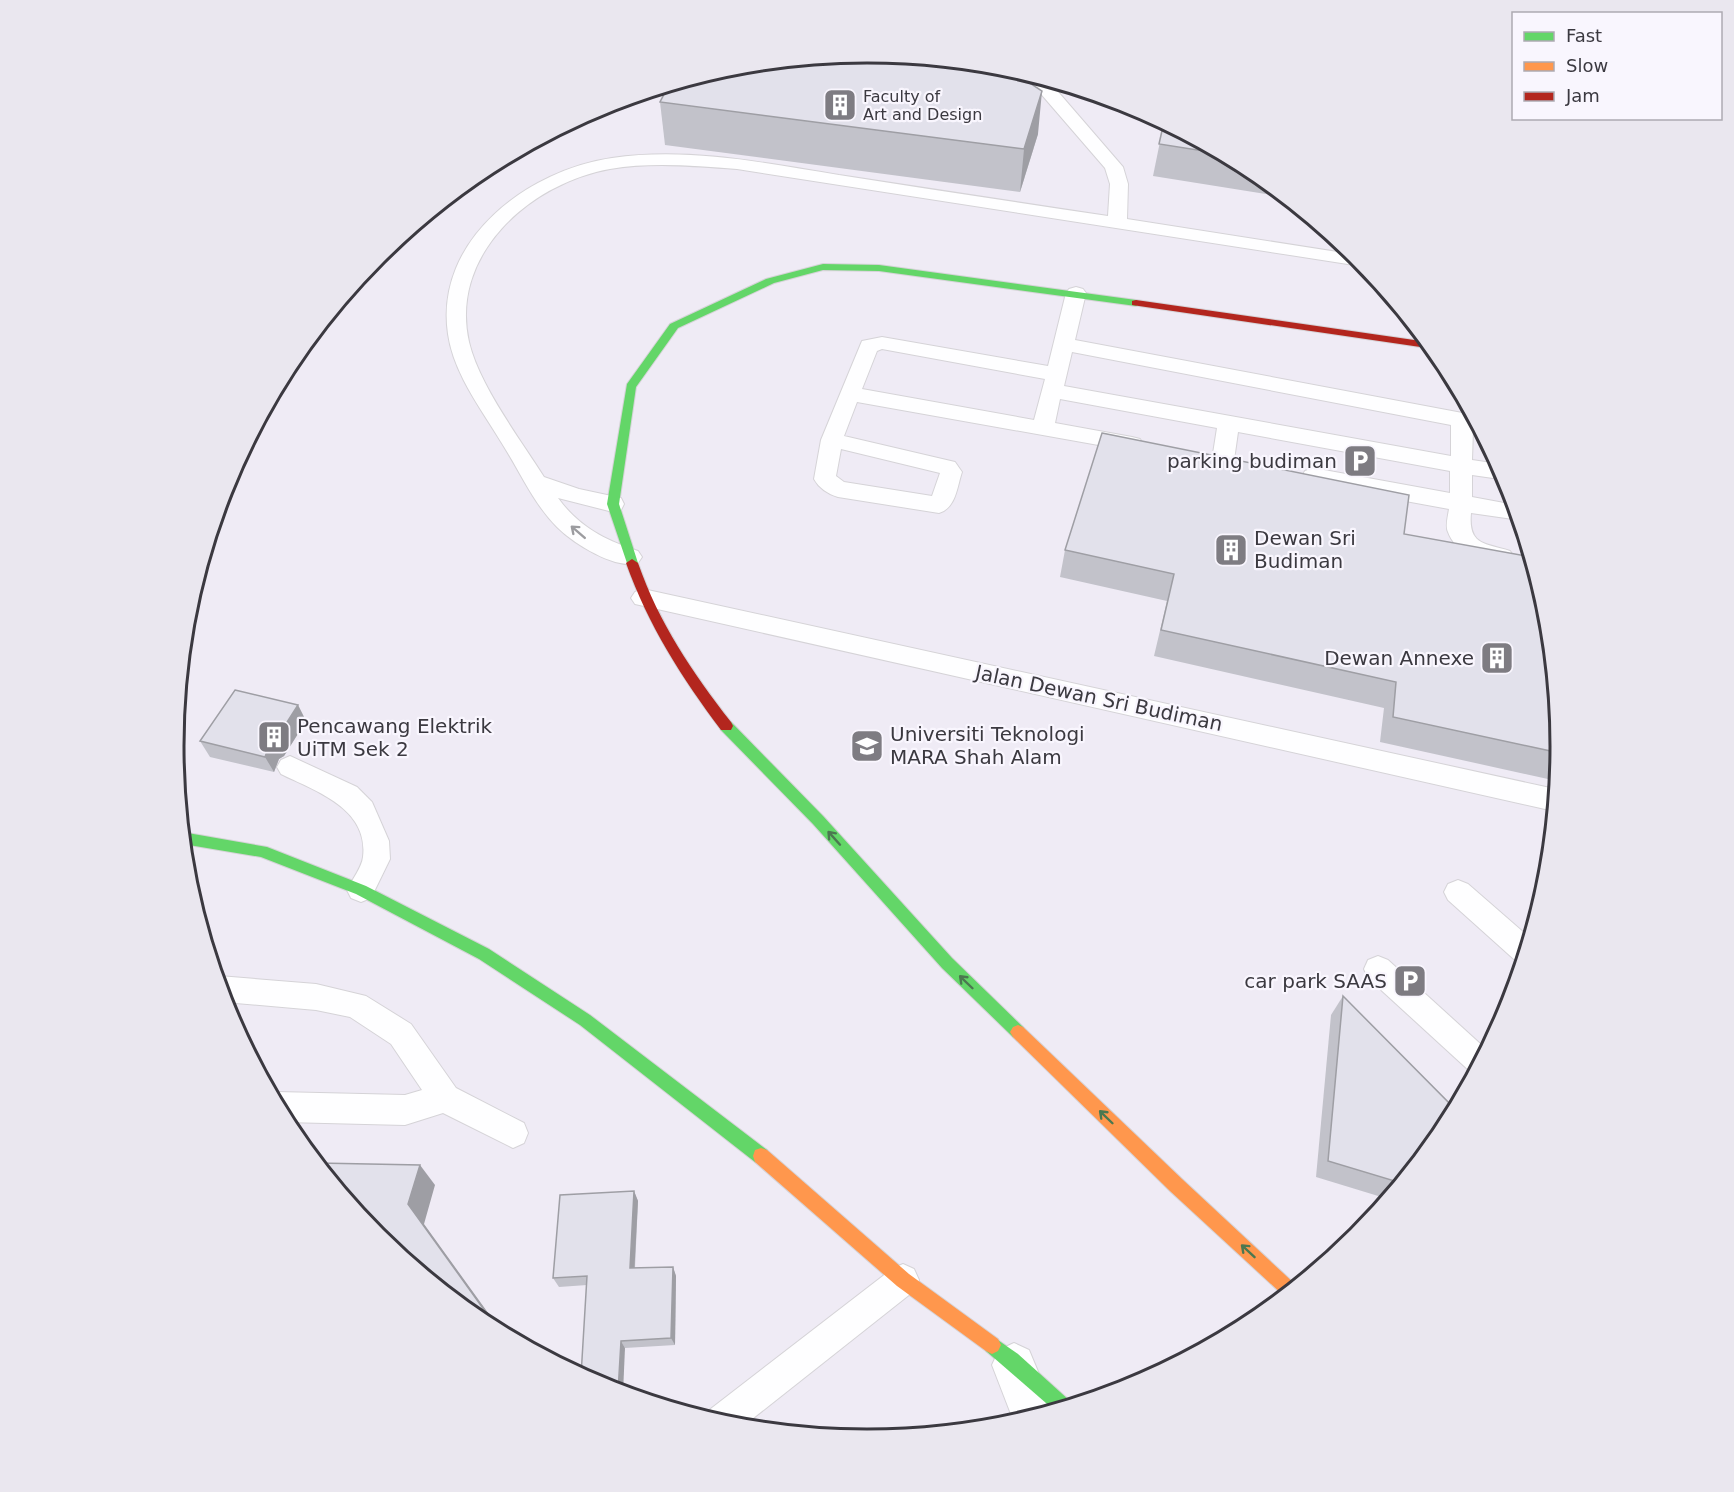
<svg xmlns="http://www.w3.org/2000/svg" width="1734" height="1492" font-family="'DejaVu Sans',sans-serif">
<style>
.built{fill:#efebf5}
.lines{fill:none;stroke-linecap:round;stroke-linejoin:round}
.lane-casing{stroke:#d5d3d7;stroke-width:2}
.street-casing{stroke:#d5d3d7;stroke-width:2}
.fast-casing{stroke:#d5d3d7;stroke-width:2}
.slow-casing{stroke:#d5d3d7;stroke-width:2}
.jam-casing{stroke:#d5d3d7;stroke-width:2}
.lane{fill:#fefeff;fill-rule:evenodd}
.street{fill:#fefeff;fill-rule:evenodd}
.fast{fill:#63d668;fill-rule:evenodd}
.slow{fill:#ff974d;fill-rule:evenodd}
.jam{fill:#b3261e;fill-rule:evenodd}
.wall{fill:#c2c2ca}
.shaded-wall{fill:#9e9ea4}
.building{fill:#e2e1eb;stroke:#9e9ea4;stroke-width:1.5}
.oneway{stroke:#9c9ca0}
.oneway2{stroke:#4b7850}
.labels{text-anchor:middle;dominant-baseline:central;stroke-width:4.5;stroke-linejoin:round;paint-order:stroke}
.far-poi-label{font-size:16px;fill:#3b3940;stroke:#f9f6fe;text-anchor:start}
.poi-label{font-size:20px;fill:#3b3940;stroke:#f9f6fe;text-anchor:end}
.street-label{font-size:20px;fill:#3b3940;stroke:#f9f6fe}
.rim{fill:none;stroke:#3b3940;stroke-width:3}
</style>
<rect width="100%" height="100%" fill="#faf8fc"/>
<circle class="built" cx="867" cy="747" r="691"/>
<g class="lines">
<g class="lane-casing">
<g id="lane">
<path d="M 1028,74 L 1047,79 L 1123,167 L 1128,184 L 1127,219 L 1357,255 L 1367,267 L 737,169 C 695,166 652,162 610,169 C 531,183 449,254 469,342 C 479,385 520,439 544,477 L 579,489 L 621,498 L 624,504 L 621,510 L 613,512 L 558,498 C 579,527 605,540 638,551 L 642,557 L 638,563 C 615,570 573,543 557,527 C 535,505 522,476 506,450 C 485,414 454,376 448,334 C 434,239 529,170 612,158 C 688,147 765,163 839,175 C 929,189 1019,203 1108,216 L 1110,184 L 1105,168 L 1029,80 L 1027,76 Z"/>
<path d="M 1076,287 L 1083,289 L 1086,293 L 1075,340 L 1473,415 L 1480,429 L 1473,429 L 1472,460 L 1499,464 L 1507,480 L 1472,475 L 1472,497 L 1515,505 L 1520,520 L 1471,513 C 1468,545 1484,543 1510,551 L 1514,557 L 1510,563 C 1487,570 1456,554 1448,532 C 1445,526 1448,516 1449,509 L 1313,484 L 1305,481 L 1302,476 L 1305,471 L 1313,468 L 1450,493 L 1450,471 L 1238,432 L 1234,460 L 1231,465 L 1223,467 L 1215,465 L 1212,460 L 1217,428 L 1060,399 L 1055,423 L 1132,437 L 1140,439 L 1143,444 L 1140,449 L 1132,451 L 857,402 L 844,436 L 955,462 L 962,472 C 957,487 956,508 939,513 L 838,497 C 828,494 819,488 814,479 L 821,440 L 862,341 L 882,337 L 1048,366 L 1066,293 L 1069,289 ZM 882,349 L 1045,379 L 1034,420 L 862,389 L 877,351 ZM 1072,352 L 1451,425 L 1451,456 L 1064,386 ZM 841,449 L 940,473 L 932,496 L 844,482 L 836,476 Z"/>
<path d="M 643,589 L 1555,789 L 1554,811 L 635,604 L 631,598 L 635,592 Z"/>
<path d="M 290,756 L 357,787 L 372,802 L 389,841 L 390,859 L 371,898 L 361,902 L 351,898 L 347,890 C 352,880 362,867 363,857 C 369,808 315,791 281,774 L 277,767 L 281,760 Z"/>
<path d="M 1458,880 L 1468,884 L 1530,938 L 1522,963 L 1516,961 L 1448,900 L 1444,892 L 1448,884 Z"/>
<path d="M 1378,956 L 1388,960 L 1487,1050 L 1474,1075 L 1368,978 L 1364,969 L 1368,960 Z"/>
<path d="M 219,976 L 316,984 L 366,996 L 411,1024 L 456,1088 L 524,1123 L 528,1133 L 524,1143 L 513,1148 L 443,1113 L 405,1125 L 285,1122 L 271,1095 L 277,1092 L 405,1095 L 422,1090 L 391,1044 L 350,1017 L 316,1010 L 224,1002 L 216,977 Z"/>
<path d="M 903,1264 L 914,1269 L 919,1280 L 914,1291 L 742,1427 L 705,1418 L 708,1411 L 892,1269 Z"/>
</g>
</g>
<g class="street-casing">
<path id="street" d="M 1014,1343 L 1029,1350 L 1054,1410 L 1014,1422 L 992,1365 L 999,1350 Z"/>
</g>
<g class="fast-casing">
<g id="fast">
<path d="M 823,264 L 879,265 L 1136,300 L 1141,303 L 1136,306 L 879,271 L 823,270 L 774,283 L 678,328 L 636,387 L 619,504 L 638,563 L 632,567 L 628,566 L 607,504 L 627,384 L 670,324 L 766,279 Z"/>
<path d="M 726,721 L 731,722 L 823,816 L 952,958 L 1023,1027 L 1026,1032 L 1023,1037 L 1018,1039 L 1013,1037 L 942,968 L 813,824 L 721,730 L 719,726 L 721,722 Z"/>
<path d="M 182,832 L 267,847 L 366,886 L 489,949 L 590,1015 L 767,1150 L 769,1156 L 767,1162 L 761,1164 L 755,1162 L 580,1025 L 479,959 L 356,894 L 261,857 L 183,844 Z"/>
<path d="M 992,1336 L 1018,1354 L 1070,1401 L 1072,1405 L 1054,1410 L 986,1351 L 983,1345 L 986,1339 Z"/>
</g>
</g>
<g class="slow-casing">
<g id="slow">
<path d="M 1018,1025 L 1023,1027 L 1182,1179 L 1297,1286 L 1284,1296 L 1170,1191 L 1013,1037 L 1010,1032 L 1013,1027 Z"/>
<path d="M 761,1148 L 767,1150 L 909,1274 L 998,1339 L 1001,1345 L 998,1351 L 992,1354 L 986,1351 L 897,1286 L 755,1162 L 753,1156 L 755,1150 Z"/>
</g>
</g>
<g class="jam-casing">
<g id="jam">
<path d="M 1136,300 L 1428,342 L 1434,349 L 1132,305 L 1132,301 Z"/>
<path d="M 632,559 L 638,563 C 659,623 692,672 731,722 L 733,726 L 731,730 L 721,730 C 682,678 648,625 626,563 Z"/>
</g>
</g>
<use href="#lane" class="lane"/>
<use href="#street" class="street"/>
<use href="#fast" class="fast"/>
<use href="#slow" class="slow"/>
<use href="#jam" class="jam"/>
</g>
<g class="wall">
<path d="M 660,102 L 1038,134 L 1020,192 L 665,145 Z"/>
<path d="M 1164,122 L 1253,170 L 1285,197 L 1153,176 Z"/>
<path d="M 1404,534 L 1560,746 L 1557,781 L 1380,742 L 1384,708 L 1154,656 L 1167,601 L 1060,577 L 1065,550 Z"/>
<path d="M 298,705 L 306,721 L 284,756 L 279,759 L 274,772 L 210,757 L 200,741 Z"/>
<path d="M 1343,996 L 1443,1132 L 1388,1199 L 1316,1177 L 1331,1015 Z"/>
<path d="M 634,1191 L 638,1201 L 635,1268 L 673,1267 L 676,1276 L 675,1345 L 625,1348 L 587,1285 L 559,1287 L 553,1278 Z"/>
</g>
<g class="shaded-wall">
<path d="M 1042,91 L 1038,134 L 1020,192 L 1024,149 Z"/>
<path d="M 298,705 L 306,721 L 284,756 L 279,759 L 274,772 L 265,757 L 270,743 Z"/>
<path d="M 420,1165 L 435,1185 L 424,1224 L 504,1335 L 500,1332 L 408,1204 Z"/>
<path d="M 634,1191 L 638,1201 L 634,1277 L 630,1268 Z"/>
<path d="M 673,1267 L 676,1276 L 675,1345 L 671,1338 Z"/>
<path d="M 621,1341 L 625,1348 L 623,1393 L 618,1392 Z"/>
</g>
<g class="building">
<path d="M 867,52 L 1004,66 L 1042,91 L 1024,149 L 660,102 L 669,85 L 732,66 Z"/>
<path d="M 1164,122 L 1223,154 L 1159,144 Z"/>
<path d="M 1102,433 L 1409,495 L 1404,534 L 1531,557 L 1547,611 L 1560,746 L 1560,753 L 1393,717 L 1396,682 L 1161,630 L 1174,574 L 1065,550 Z"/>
<path d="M 235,690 L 298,705 L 275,741 L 270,743 L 265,757 L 200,741 Z"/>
<path d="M 1343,996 L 1455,1109 L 1443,1132 L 1401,1183 L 1328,1161 Z"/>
<path d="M 317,1163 L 420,1165 L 408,1204 L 500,1332 L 481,1322 L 376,1236 Z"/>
<path d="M 634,1191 L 630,1268 L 673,1267 L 671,1338 L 621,1341 L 618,1392 L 601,1387 L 581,1376 L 587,1276 L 553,1278 L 560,1195 Z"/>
</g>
<defs><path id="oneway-shaft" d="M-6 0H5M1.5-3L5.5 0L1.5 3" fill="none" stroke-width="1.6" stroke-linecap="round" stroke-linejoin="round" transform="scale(1.5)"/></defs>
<use class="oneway" href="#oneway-shaft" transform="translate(578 532) rotate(-139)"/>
<g class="oneway2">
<use href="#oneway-shaft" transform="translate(834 838) rotate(-132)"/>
<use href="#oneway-shaft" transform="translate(966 982) rotate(-136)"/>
<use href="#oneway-shaft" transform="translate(1106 1117) rotate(-136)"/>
<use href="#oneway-shaft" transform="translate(1248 1251) rotate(-137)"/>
</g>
<defs>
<g id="building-square" transform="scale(1.725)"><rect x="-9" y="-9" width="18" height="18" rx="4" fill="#7e7c82" stroke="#f9f6fe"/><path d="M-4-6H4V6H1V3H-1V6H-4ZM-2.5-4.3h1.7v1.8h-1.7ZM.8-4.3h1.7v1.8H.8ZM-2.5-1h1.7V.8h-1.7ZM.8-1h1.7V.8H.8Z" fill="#fff"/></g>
<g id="parking-square" transform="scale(1.725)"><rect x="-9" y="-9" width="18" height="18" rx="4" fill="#7e7c82" stroke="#f9f6fe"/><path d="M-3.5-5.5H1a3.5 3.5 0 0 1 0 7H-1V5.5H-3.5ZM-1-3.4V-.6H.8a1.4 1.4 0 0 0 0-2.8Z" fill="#fff"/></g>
<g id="university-square" transform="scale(1.725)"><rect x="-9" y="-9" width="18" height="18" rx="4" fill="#7e7c82" stroke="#f9f6fe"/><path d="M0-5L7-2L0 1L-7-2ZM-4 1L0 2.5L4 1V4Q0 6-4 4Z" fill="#fff"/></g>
</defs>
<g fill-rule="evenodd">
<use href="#building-square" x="840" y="105"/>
<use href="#parking-square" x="1360" y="461"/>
<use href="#building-square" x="1231" y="550"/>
<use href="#building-square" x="1497" y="658"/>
<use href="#building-square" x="274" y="737"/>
<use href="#university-square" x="867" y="746"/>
<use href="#parking-square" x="1410" y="981"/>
</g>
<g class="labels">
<g class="far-poi-label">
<text x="863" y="96">Faculty of<tspan x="863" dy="18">Art and Design</tspan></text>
</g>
<g class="poi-label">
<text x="1337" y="461">parking budiman</text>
<text x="1254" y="538" text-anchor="start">Dewan Sri<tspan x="1254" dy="23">Budiman</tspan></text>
<text x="1474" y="658">Dewan Annexe</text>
<text x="297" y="726" text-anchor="start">Pencawang Elektrik<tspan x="297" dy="23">UiTM Sek 2</tspan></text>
<text x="890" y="734" text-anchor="start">Universiti Teknologi<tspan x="890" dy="23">MARA Shah Alam</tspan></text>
<text x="1387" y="981">car park SAAS</text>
</g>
<g class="street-label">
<text transform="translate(1099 698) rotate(12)">Jalan Dewan Sri Budiman</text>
</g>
</g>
<path d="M0 0H1734V1492H0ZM184 746a683 683 0 1 1 1366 0a683 683 0 1 1-1366 0Z" fill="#eae7ef" fill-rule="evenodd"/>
<path class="rim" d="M184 746a683 683 0 1 1 1366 0a683 683 0 1 1-1366 0Z"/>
<rect x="1512" y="12" width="210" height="108" fill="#f9f6fe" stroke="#adaab2" stroke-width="1.5"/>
<rect x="1524" y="32" width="30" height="9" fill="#63d668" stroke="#adaab2" stroke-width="1.5"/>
<text x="1566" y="42" font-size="18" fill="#3b3940">Fast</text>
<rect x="1524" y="62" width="30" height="9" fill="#ff974d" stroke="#adaab2" stroke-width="1.5"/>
<text x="1566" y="72" font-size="18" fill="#3b3940">Slow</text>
<rect x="1524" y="92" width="30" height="9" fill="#b3261e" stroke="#adaab2" stroke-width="1.5"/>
<text x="1566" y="102" font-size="18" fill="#3b3940">Jam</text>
</svg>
